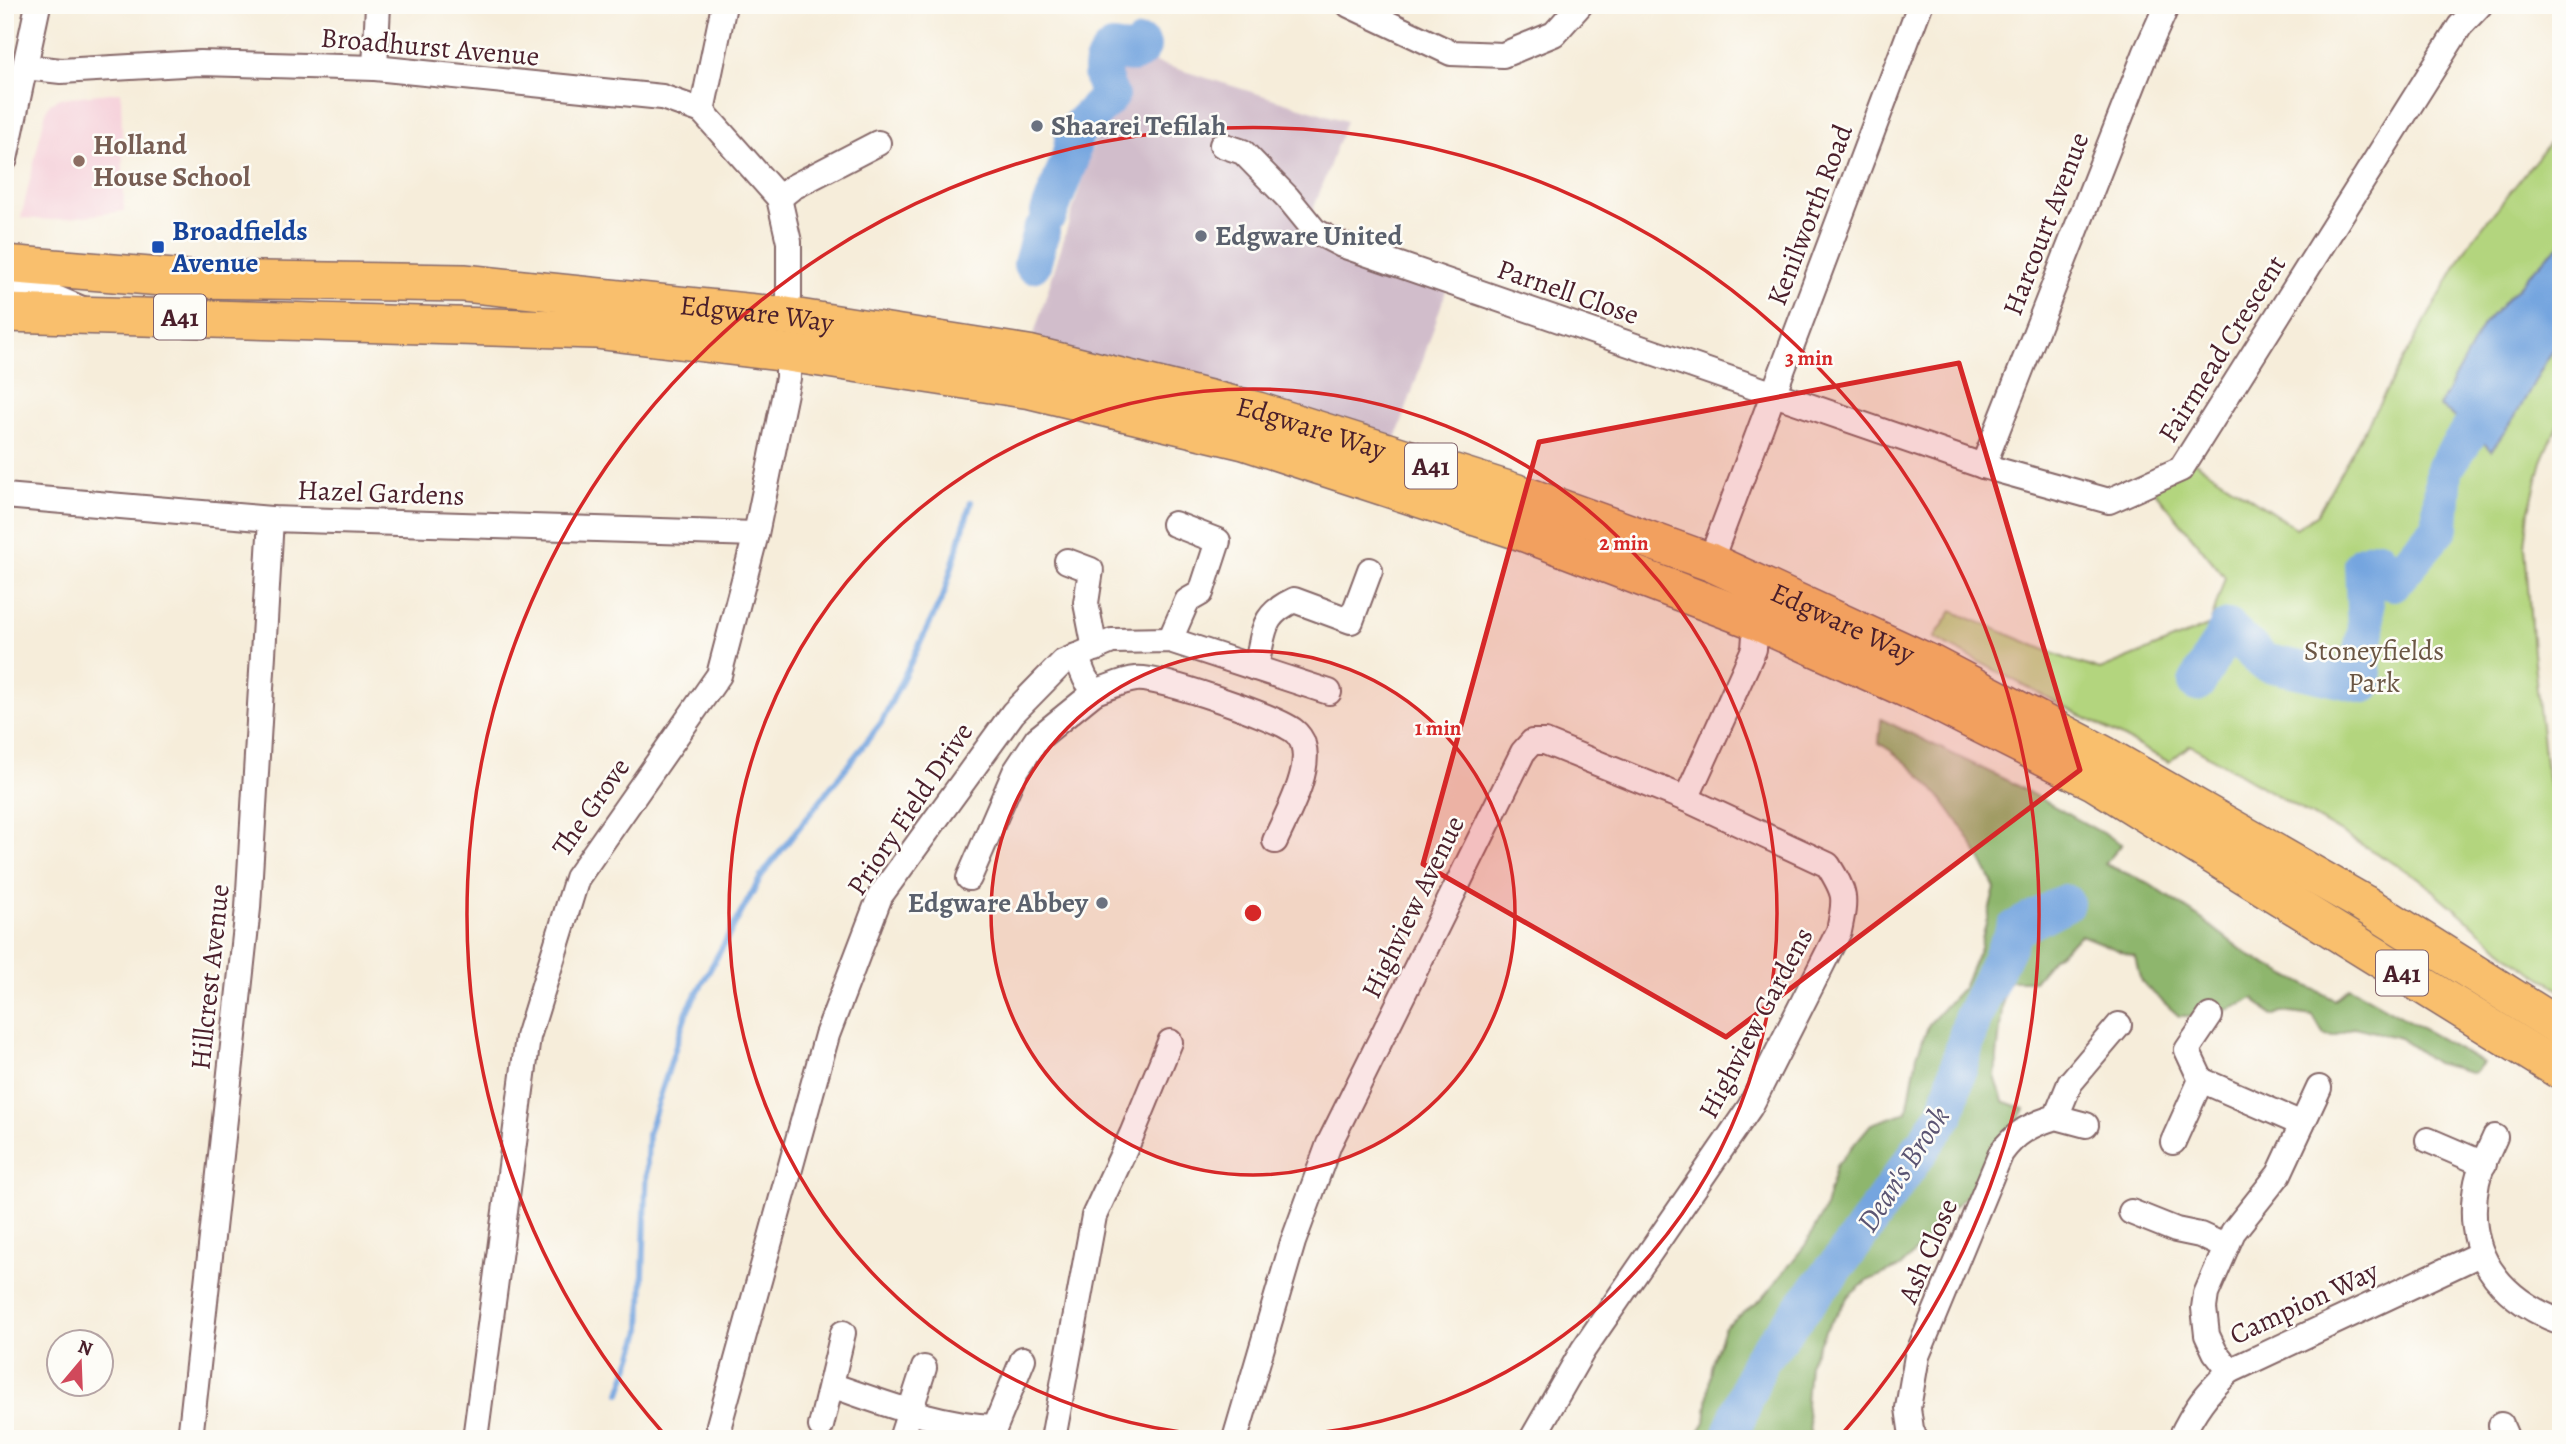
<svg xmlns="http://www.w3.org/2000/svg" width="2566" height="1444" font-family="Alegreya,serif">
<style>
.built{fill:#f5cfd9}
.industrial{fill:#d1bdcb}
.green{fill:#b3d57e;stroke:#7e7a54;stroke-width:2}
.forest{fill:#8eb66d;stroke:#6c6a4c;stroke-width:2}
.water{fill:#75a5df;stroke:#606285;stroke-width:2}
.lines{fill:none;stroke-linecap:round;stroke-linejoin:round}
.stream{stroke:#75a5df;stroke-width:6}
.river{stroke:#75a5df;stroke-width:38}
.minor-casing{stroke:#866768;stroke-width:28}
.highway-casing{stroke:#866768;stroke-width:40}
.minor{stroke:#fff;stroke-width:24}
.highway{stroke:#f9bf6d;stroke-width:37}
.marked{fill:#d62828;fill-opacity:0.2;stroke:#d62828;stroke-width:5;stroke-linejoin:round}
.ring{fill:none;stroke:#d62828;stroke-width:3.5}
.worship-dot{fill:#6b7280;stroke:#fdfcf7;stroke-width:2.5}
.education-dot{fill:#8d6e63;stroke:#fdfcf7;stroke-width:2.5}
.transit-dot{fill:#1a4fb4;stroke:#fdfcf7;stroke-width:2.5}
.labels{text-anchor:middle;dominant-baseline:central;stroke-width:5;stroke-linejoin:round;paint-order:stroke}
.shield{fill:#fdfcf7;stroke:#806168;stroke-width:2}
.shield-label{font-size:26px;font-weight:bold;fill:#4a1f2b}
.street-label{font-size:28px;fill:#4a1f2b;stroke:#fdfcf7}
.worship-label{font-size:28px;font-weight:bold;fill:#5b616d;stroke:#fdfcf7;text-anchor:start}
.education-label{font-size:28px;font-weight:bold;fill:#785e54;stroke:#fdfcf7;text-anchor:start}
.transit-label{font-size:28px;font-weight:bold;fill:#164399;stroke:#fdfcf7;text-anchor:start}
.park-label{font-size:28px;fill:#6a5644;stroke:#fdfcf7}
.water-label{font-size:30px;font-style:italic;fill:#5b5573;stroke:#fdfcf7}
.centre{fill:#d62828;stroke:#fdfcf7;stroke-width:3.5}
.ring-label{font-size:21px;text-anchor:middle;font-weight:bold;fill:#d62828;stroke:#fdfcf7;stroke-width:5;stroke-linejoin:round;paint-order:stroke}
</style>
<rect width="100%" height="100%" fill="#fdfcf7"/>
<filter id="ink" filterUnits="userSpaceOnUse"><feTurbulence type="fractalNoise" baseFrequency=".0143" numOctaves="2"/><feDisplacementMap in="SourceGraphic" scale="14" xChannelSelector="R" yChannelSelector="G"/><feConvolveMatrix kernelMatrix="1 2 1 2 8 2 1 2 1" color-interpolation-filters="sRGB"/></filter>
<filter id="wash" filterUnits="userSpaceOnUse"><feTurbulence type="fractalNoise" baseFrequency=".00686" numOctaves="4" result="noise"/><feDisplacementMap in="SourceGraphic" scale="28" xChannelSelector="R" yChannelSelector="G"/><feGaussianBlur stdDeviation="1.57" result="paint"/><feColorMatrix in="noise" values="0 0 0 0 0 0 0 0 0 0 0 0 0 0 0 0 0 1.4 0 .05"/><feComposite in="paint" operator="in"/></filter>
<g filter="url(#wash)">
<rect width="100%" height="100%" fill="#f6edda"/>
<path class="built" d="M 121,92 L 124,211 L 53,220 L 21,218 L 46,111 L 50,103 L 60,98 Z"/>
<path class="industrial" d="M 1122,52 L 1346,121 L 1305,232 L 1449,282 L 1391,454 L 1028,354 Z"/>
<path class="green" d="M 2561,128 L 2561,417 L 2542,461 L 2529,510 L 2525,546 L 2533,653 L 2545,763 L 2561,840 L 2561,990 L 2513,959 L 2419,878 L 2190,745 L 2169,762 L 1934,638 L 1952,611 L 2067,659 L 2100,670 L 2210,625 L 2225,577 L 2148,483 L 2189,458 L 2296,528 L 2317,514 L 2468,245 Z"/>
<path class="forest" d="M 1881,719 L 2010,782 L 2122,844 L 2105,864 L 2146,882 L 2200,918 L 2250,956 L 2335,1000 L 2349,987 L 2483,1063 L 2474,1073 L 2435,1063 L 2400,1038 L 2354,1027 L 2335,1036 L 2324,1035 L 2313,1016 L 2281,1012 L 2272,1016 L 2254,998 C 2227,1013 2210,1016 2179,1016 L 2141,982 L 2135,957 L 2081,935 L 2053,958 L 2034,981 L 2011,981 L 2004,991 L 1995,1076 L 2003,1101 L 2025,1109 L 1985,1178 L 1943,1217 L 1927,1240 L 1900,1267 L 1867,1281 L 1849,1296 L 1825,1331 L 1809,1364 L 1806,1404 L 1811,1439 L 1694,1439 L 1705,1422 L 1711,1367 L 1724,1328 L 1763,1298 L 1806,1244 L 1824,1211 L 1836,1166 L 1871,1124 L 1907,1112 L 1917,1055 L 1929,1024 L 1963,987 L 1980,947 L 1995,888 C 1968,831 1933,776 1879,743 Z"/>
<path class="water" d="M 2561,244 L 2561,334 L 2515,417 L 2491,451 L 2471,429 L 2439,406 L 2483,325 L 2543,260 Z"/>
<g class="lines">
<path class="stream" d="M 620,1393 L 641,1331 L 648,1134 L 687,1011 L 762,875 L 881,723 L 944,594 L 971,502"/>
<g class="river">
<path d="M 1049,213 L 1070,158 L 1074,137 L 1080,126 L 1110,96 C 1102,80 1096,64 1113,50 C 1125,52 1135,59 1142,46"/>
<path d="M 1032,264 L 1041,232"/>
<path d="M 2197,683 L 2228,628 L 2264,662 L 2364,684 L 2361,655 L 2366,631 L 2363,564 L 2378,559 L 2393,582 L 2440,527 L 2444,469 L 2471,429"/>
<path d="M 1729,1439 L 1759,1362 L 1849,1250 L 1946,1113 L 1972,1019 L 2015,929 L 2065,903"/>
</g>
</g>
</g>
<g filter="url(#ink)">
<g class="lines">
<g class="minor-casing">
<g id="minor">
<path d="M 1349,5 L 1451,53 L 1503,55 L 1554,34 L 1580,5"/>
<path d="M 25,67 L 61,71 L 200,63 L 375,68 L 662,97 L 702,111"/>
<path d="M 375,68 L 378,5"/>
<path d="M 702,111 L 779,198 L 789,242 L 789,297 L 786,316"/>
<path d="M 702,111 L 724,5"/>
<path d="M 1222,145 L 1243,152 L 1288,198 L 1315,231 L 1342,245 L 1983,466 L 2109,501 L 2181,469 L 2460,26 L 2480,5"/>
<path d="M 5,159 L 38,5"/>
<path d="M 779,198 L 793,187 L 878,143"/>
<path d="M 5,293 L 49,295 L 82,309"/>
<path d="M 1983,466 L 2146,52 L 2167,5"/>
<path d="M 5,496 L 271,519 L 756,534"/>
<path d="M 1067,561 L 1091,570 L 1086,603 L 1095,649"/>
<path d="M 1710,562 L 1920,5"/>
<path d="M 1170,640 L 1187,601 L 1201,593 L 1218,541 L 1174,524"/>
<path d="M 1076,656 L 1085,678 L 1095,692 C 1108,688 1123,680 1136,679 C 1158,676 1276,717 1294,731 C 1298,734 1302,740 1303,744 C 1312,771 1286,816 1275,841"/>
<path d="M 1255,668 C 1266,633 1258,617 1294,600 L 1351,621 L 1370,570"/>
<path d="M 1686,799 L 1754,649 L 1756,621"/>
<path d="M 969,878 L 1015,772 L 1037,739 L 1095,692"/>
<path d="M 2210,1016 L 2187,1050 L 2201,1080 L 2302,1124"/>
<path d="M 2056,1117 L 2086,1125"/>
<path d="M 2495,1137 C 2489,1151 2480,1167 2477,1182 C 2463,1251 2497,1298 2561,1322"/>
<path d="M 2428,1140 L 2484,1164"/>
<path d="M 2173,1142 L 2201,1080"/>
<path d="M 2131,1212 L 2176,1230 L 2200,1235 L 2226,1247"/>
<path d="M 2230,1371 L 2215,1352 L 2207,1335 L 2204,1308 L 2206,1294 L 2233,1232 L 2279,1174 L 2319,1088"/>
<path d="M 831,1385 C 884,1403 939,1425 995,1427 L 1023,1359"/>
<path d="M 2501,1425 L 2507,1439"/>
<path d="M 821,1426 L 843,1333"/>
<path d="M 190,1439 L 248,908 L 271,519"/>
<path d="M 475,1439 L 528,1037 L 577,878 L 719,675 L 756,534 L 788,378 L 788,353"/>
<path d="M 721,1439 L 719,1425 L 827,1035 L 880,896 L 1013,713 L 1063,662 L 1112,641 L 1170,640 L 1329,692"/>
<path d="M 901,1439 L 924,1368"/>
<path d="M 1053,1439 L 1094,1216 L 1132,1134 L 1170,1042"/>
<path d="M 1235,1439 L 1293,1242 L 1329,1144 L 1523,752 L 1532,742 L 1545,742 L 1686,799 L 1828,865 C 1846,894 1846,897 1839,931 L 1750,1107 L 1583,1350 L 1532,1439"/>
<path d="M 1915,1439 L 1911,1429 L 1908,1408 L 1917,1356 L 2001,1153 C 2016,1132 2032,1124 2056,1117 L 2070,1083 L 2119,1025"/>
<path d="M 2180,1439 C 2194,1410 2206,1393 2230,1371 L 2480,1254"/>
</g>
</g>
<g class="highway-casing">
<g id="highway">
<path id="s1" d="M 5,264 L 186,279 L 464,283 L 786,316 L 1028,354 L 1258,411 L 1527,496 L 1710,562 L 1931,664 L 2106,756 L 2363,903 L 2561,1028"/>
<path d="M 5,313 L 595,330 L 788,353 L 1031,390 L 1244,441 L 1525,533 L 1756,621 L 1936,702 L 2095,782 L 2561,1071"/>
</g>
</g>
<use href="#minor" class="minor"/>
<use href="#highway" class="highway"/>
</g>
</g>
<path class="marked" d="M 1959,363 L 2080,770 L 1726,1037 L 1423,864 L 1539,442 Z"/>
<circle cx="1253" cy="913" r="262" fill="#d62828" fill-opacity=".12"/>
<g class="ring">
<circle cx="1253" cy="913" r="262"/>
<circle cx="1253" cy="913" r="524"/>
<path d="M664 1434A786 786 0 1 1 1842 1434"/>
</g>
<g class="worship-dot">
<circle cx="1037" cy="126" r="7"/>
<circle cx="1201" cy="236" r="7"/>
<circle cx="1102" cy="903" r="7"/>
</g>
<circle class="education-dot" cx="79" cy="161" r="7"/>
<rect class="transit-dot" x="151" y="240" width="14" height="14" rx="3.5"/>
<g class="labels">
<g class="shield">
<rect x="154" y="294.5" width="52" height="45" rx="5"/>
<rect x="1405" y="443.5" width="52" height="45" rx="5"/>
<rect x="2376" y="950.5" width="52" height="45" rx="5"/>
</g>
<g class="shield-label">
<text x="180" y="317">A41</text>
<text x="1431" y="466">A41</text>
<text x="2402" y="973">A41</text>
</g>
<g class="street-label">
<text transform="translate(430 47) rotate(5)">Broadhurst Avenue</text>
<text transform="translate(1810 215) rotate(-69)">Kenilworth Road</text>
<text transform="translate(2046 224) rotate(-69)">Harcourt Avenue</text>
<text transform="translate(1568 292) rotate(19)">Parnell Close</text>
<text stroke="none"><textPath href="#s1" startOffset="754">Edgware Way</textPath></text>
<text transform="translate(2222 349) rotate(-58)">Fairmead Crescent</text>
<text stroke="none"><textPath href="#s1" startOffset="1321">Edgware Way</textPath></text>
<text transform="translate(381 493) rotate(2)">Hazel Gardens</text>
<text stroke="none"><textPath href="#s1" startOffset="1888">Edgware Way</textPath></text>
<text transform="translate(591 807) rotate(-55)">The Grove</text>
<text transform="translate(910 809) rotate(-56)">Priory Field Drive</text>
<text transform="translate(1413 907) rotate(-64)">Highview Avenue</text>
<text transform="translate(210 977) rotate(-84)">Hillcrest Avenue</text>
<text transform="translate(1756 1023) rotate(-62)">Highview Gardens</text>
<text transform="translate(1928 1251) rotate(-67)">Ash Close</text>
<text transform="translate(2304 1303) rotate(-25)">Campion Way</text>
</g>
<g class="worship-label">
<text x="1051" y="126">Shaarei Tefilah</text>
<text x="1215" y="236">Edgware United</text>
<text x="1088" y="903" text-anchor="end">Edgware Abbey</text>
</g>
<g class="education-label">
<text x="93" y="145">Holland<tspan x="93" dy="32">House School</tspan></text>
</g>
<g class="transit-label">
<text x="172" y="231">Broadfields<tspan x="172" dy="32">Avenue</tspan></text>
</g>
<g class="park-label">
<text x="2374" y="651">Stoneyfields<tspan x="2374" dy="32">Park</tspan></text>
</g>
<g class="water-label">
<text transform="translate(1903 1169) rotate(-57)">Dean's Brook</text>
</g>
</g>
<circle cx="1253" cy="913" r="10" class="centre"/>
<g class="ring-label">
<text x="1809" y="365">3 min</text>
<text x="1624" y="550">2 min</text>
<text x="1438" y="735">1 min</text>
</g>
<rect width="2566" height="1444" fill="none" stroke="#fdfcf7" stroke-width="28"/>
<g transform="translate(80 1363) rotate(19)"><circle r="33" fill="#fdfcf7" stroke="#b5a4a5" stroke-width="2"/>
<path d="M0-5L12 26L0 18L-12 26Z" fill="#d1495b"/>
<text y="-10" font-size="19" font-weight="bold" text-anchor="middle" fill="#4a1f2b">N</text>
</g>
</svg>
